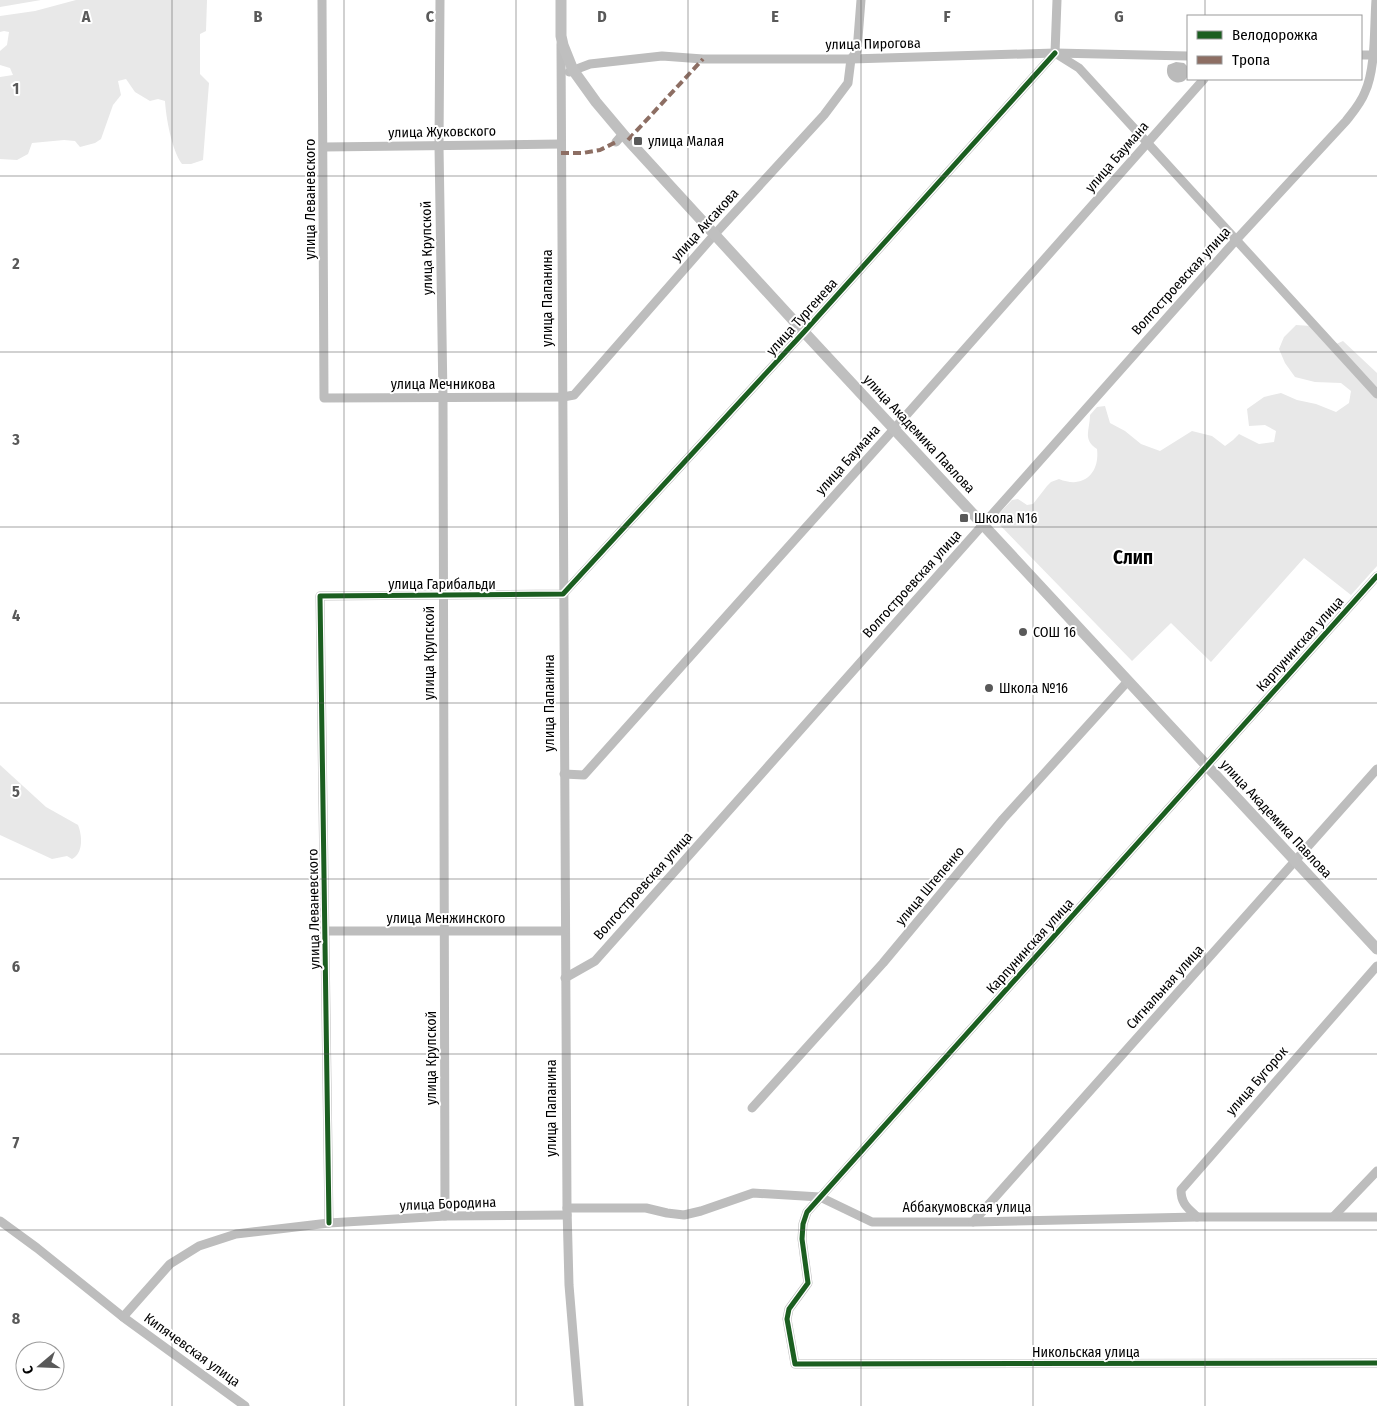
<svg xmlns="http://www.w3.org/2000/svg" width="1377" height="1406" font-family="'Fira Sans Condensed',sans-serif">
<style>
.green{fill:#e8e8e8}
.water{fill:#bababa}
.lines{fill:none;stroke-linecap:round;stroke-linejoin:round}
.street{stroke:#bdbdbd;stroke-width:9}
.secondary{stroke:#bfbfbf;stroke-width:11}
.quiet{stroke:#8d6e63;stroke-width:4;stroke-dasharray:8 4;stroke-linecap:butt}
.cycleway-casing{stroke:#fff;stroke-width:8}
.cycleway{stroke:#1b5e20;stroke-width:5}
.grid{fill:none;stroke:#595959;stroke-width:1;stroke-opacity:0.55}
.poi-dot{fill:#595959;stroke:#fff;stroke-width:2}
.labels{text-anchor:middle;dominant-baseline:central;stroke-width:4;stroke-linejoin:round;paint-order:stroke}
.street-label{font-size:14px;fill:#000;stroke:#fff}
.poi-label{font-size:14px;fill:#000;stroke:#fff;text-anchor:start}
.district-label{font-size:19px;font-weight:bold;fill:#000;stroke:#fff}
.grid-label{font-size:16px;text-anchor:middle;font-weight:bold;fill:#595959;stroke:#fff;stroke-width:4;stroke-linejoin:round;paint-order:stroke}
</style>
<rect width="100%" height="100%" fill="#fff"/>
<g class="green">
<path d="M 0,0 L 41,0 L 0,7 Z"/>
<path d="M 76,0 L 207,0 L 206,31 L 200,34 L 200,74 L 209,83 L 203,160 L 191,164 L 182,164 C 172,151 166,118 165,101 L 158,99 L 150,101 L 135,92 L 126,79 L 118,81 L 121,95 L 113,105 L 101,139 L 95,143 L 80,147 L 75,141 L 64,140 L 32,143 L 28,154 L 17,160 L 0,159 L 0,77 L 13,75 L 10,68 L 0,65 L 0,51 L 7,45 L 9,32 L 4,31 L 0,32 L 0,16 L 35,11 Z"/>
<path d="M 1296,325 L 1311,326 L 1332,346 L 1343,341 L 1377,373 L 1377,566 L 1351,595 L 1304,558 L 1211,662 L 1171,623 L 1132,661 L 994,519 L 1012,500 L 1018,499 L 1027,505 L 1033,504 L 1047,486 L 1051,482 L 1059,479 C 1083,489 1100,474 1097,449 C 1082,439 1090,430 1090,415 L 1097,407 L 1105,406 L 1110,423 L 1125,431 L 1141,444 L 1160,451 L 1192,431 L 1212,436 L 1225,446 L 1233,440 L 1239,434 L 1259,444 L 1274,442 L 1276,431 L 1265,425 L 1249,426 L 1247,409 L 1264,397 L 1281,393 L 1297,400 L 1316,404 L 1336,412 L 1349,403 L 1351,391 L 1341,383 L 1315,382 L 1295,377 L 1285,363 L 1279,349 L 1284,337 Z"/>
<path d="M 0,765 L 46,807 L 78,825 C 82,835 84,853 72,859 L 67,856 L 52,859 L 0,835 Z"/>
</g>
<path class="water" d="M 1176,62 L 1184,63 L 1188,67 C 1188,69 1189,72 1188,75 C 1184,89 1162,82 1168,65 Z"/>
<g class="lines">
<g class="street">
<path d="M 322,0 L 324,398 L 563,397 L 574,395 L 715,234 L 824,115 L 848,83 L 851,59 L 857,51 L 861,0"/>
<path d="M 440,0 L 439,146 L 443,398 L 445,1216"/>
<path d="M 561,44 L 567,1208 L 569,1285 L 579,1406"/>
<path d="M 1055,53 L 1079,68 L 1377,394"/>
<path d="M 1055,53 L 1057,0"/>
<path d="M 1361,55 L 1377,55"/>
<path d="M 569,72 L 590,64 L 662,56 L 703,59 L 851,59 L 1055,53 L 1188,56"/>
<path d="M 616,142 L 623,134"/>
<path d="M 324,147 L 561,144"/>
<path d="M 1377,576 L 807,1212 L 803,1224 L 802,1239 L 808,1283 L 789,1309 L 787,1319 L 795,1364 L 1377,1363"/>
<path d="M 564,774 L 584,775 L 894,429 L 1204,79"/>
<path d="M 326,931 L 565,931"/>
<path d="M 565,978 L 595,961 L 1236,240 L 1346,121 C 1353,112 1361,103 1365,92 C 1376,68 1374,27 1376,0"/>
<path d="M 752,1108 L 883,963 L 1003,819 L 1128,681"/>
<path d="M 567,1208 L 646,1208 L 667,1213 L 684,1215 L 701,1211 L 753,1193 L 820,1197 L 872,1222 L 973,1222 L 1197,1217 L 1377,1217"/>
<path d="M 1334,1216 L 1377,1171"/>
<path d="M 1197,1217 C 1188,1208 1181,1204 1181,1190 L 1377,966"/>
<path d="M 0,1221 L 37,1248 L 123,1317 L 245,1406"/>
<path d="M 973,1222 L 1377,769"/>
<path d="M 329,1223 L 320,596 L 563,594 L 804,332 L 1055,53"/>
<path d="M 123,1317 L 170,1264 L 199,1246 L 236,1234 L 329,1223 L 445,1216 L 567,1215"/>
</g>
<path class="secondary" d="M 561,0 L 561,36 L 563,45 L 573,70 L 596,102 L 628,140 L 804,332 L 1377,949"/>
<g class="quiet">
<path d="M 628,140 L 703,59"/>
<path d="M 561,153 L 583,153 L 600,150 L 616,142"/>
</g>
<g class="cycleway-casing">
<g id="cycleway">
<path d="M 1377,576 L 807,1212 L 803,1224 L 802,1239 L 808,1283 L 789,1309 L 787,1319 L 795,1364 L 1377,1363"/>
<path d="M 329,1223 L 320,596 L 563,594 L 804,332 L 1055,53"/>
</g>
</g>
<use href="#cycleway" class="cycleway"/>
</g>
<path class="grid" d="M 172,0 L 172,1406M 344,0 L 344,1406M 516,0 L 516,1406M 688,0 L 688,1406M 861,0 L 861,1406M 1033,0 L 1033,1406M 1205,0 L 1205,16M 1205,79 L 1205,1406M 0,176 L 1377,176M 0,352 L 1377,352M 0,527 L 1377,527M 0,703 L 1377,703M 0,879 L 1377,879M 0,1054 L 1377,1054M 0,1230 L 1377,1230"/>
<g class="poi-dot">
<rect x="633" y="136" width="10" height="10" rx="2.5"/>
<rect x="959" y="513" width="10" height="10" rx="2.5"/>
<circle cx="1023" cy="632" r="5"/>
<circle cx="989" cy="688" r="5"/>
</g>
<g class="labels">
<g class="street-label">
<text transform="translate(873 44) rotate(-1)">улица Пирогова</text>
<text transform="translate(442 132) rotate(-1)">улица Жуковского</text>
<text transform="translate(1117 157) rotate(-49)">улица Баумана</text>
<text transform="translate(310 199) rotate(-90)">улица Леваневского</text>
<text transform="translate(705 225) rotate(-48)">улица Аксакова</text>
<text transform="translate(427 248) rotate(-91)">улица Крупской</text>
<text transform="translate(1181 281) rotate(-48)">Волгостроевская улица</text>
<text transform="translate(547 298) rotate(-90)">улица Папанина</text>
<text transform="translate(802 317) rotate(-48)">улица Тургенева</text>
<text x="443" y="384">улица Мечникова</text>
<text transform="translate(919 434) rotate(47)">улица Академика Павлова</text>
<text transform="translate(848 460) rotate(-48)">улица Баумана</text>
<text x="442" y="584">улица Гарибальди</text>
<text transform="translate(912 584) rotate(-48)">Волгостроевская улица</text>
<text transform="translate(1300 644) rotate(-48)">Карпунинская улица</text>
<text transform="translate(429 653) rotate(-90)">улица Крупской</text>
<text transform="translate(549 703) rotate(-90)">улица Папанина</text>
<text transform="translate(1276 819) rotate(47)">улица Академика Павлова</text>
<text transform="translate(643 886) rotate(-48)">Волгостроевская улица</text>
<text transform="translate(930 886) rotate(-50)">улица Штепенко</text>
<text transform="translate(314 909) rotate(-91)">улица Леваневского</text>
<text x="446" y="918">улица Менжинского</text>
<text transform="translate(1030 946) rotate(-48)">Карпунинская улица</text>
<text transform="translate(1165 987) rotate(-48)">Сигнальная улица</text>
<text transform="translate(431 1058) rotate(-90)">улица Крупской</text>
<text transform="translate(1257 1081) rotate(-49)">улица Бугорок</text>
<text transform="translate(551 1108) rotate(-90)">улица Папанина</text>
<text transform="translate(448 1204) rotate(-2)">улица Бородина</text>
<text x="967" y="1207">Аббакумовская улица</text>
<text transform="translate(192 1350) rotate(36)">Кипячевская улица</text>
<text x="1086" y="1352">Никольская улица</text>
</g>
<g class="poi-label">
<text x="648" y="141">улица Малая</text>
<text x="974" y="518">Школа N16</text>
<text x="1033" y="632">СОШ 16</text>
<text x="999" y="688">Школа №16</text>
</g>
<g class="district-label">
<text x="1133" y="557">Слип</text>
</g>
</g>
<g class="grid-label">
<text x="86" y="22">A</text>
<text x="258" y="22">B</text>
<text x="430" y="22">C</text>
<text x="602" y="22">D</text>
<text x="775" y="22">E</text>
<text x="947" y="22">F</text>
<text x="1119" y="22">G</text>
<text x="16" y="94">1</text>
<text x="16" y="269">2</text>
<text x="16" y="445">3</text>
<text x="16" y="621">4</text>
<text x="16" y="797">5</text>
<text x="16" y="972">6</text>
<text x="16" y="1148">7</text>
<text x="16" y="1324">8</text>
</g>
<rect x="1187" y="15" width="175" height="65" fill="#ffffff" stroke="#999999"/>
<rect x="1197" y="31" width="25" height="8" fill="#1b5e20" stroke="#999999"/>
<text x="1232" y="40" font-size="15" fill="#000000">Велодорожка</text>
<rect x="1197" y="56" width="25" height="8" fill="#8d6e63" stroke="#999999"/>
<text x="1232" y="65" font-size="15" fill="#000000">Тропа</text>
<g transform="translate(40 1366) rotate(251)"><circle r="24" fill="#ffffff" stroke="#999999"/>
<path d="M0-4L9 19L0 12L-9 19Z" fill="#595959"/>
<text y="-8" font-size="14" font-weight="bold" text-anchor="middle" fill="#000000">С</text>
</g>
</svg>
